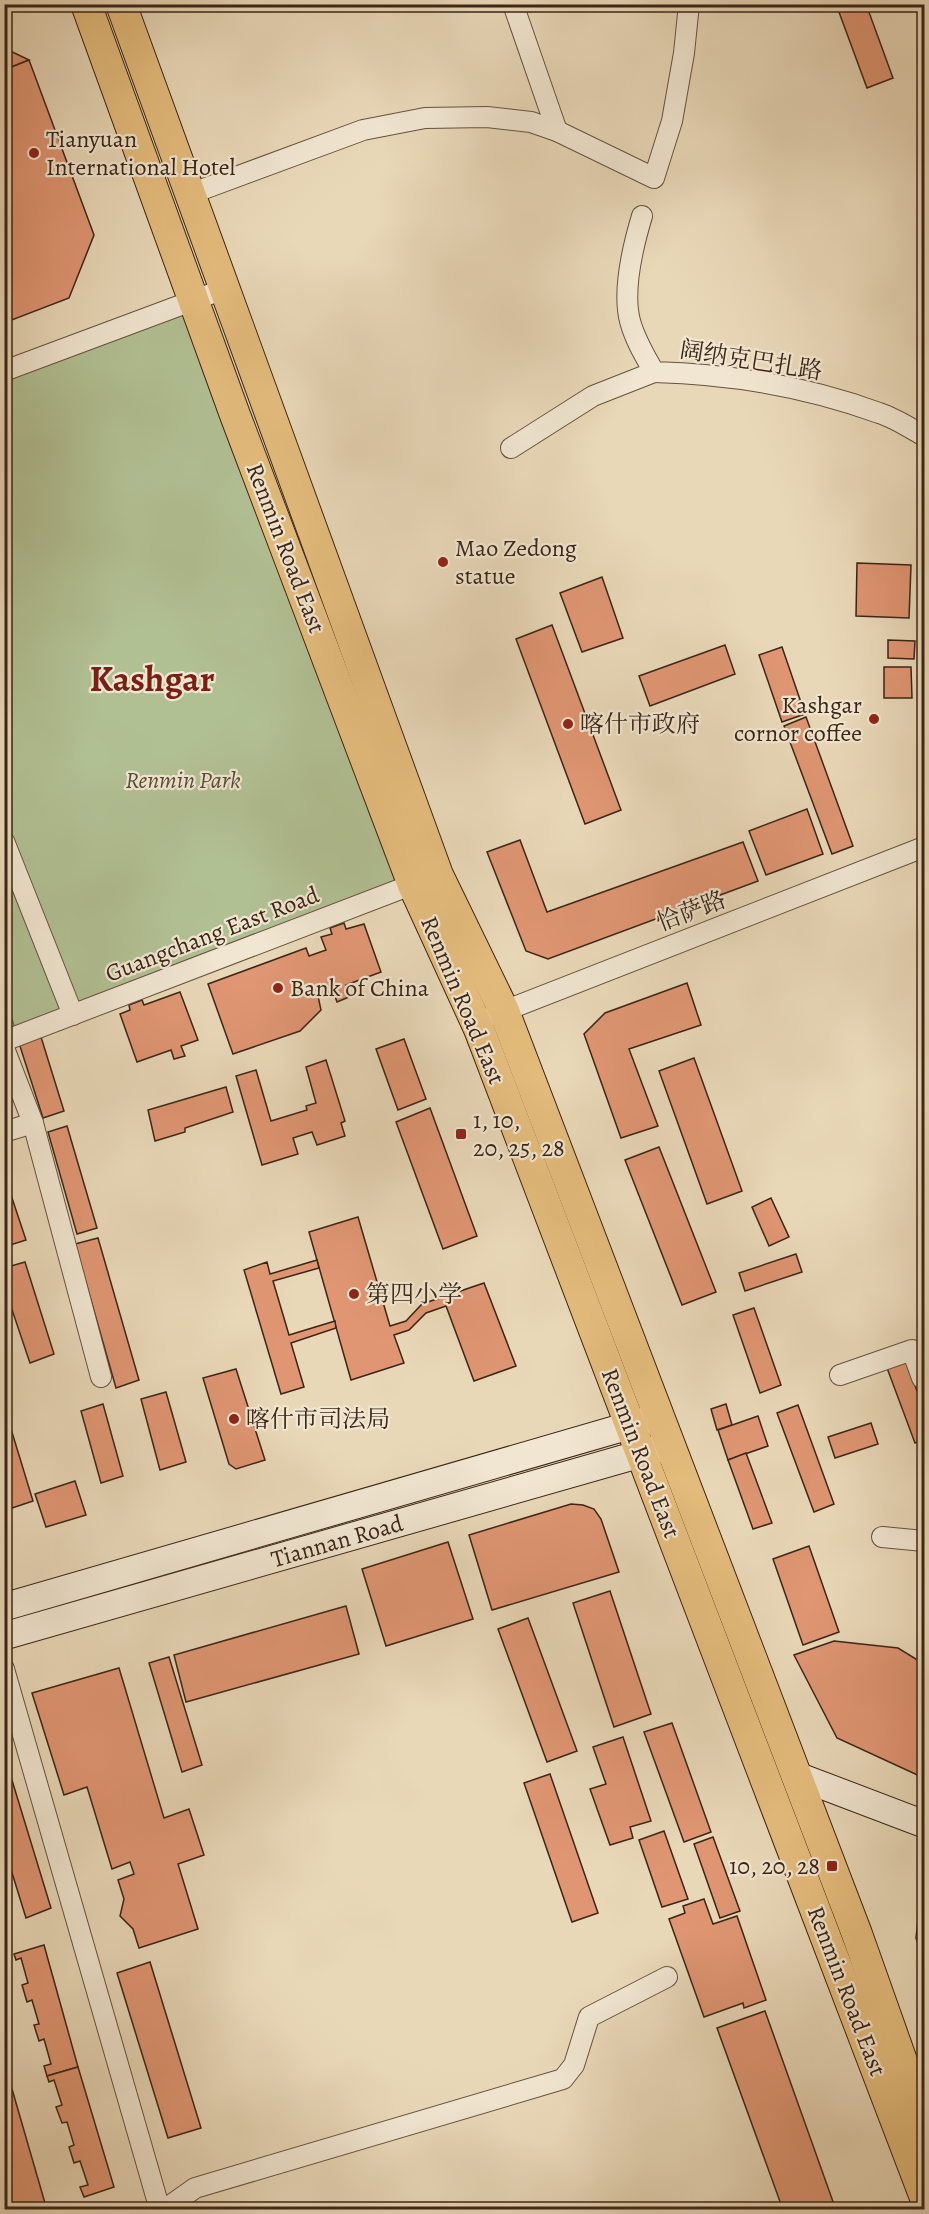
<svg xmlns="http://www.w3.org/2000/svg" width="929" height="2214" font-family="Alegreya,'Noto Serif SC',serif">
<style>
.green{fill:#b1c093;stroke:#767254;stroke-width:1.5}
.building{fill:#e09673;stroke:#3a2516;stroke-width:1.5}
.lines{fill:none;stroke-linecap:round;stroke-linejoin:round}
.street-casing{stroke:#66523e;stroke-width:22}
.secondary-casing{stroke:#3a2516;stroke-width:29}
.primary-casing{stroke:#3a2516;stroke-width:32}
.street{stroke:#f1e6d1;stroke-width:20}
.secondary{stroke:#f1e6d1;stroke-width:27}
.primary{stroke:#e4bc7c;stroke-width:30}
.poi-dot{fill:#8f2418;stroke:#f1e6d1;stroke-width:2}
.labels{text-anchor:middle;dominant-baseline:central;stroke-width:4.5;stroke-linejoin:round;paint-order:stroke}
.poi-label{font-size:24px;fill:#3a2516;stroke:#f1e6d1;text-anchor:start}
.street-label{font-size:24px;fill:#3a2516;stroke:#f1e6d1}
.park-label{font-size:24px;font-style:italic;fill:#584c35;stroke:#f1e6d1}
.town-label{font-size:36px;font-weight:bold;fill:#7a1f14;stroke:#f1e6d1}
</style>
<rect width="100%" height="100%" fill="#e9d8b8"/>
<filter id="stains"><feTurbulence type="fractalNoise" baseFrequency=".00333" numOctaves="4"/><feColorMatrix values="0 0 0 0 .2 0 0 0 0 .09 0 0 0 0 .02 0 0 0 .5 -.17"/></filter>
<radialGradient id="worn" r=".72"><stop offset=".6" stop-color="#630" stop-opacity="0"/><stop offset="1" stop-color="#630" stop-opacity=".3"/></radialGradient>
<path class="green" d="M 193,300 L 413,885 L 18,1036 L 4,998 L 4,371 Z"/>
<g class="building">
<path d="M 836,4 L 866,4 L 893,78 L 867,88 Z"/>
<path d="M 4,48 L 29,60 L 4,70 Z"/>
<path d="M 29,60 L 94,235 L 69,298 L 4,323 L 4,70 Z"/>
<path d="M 857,563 L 911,565 L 909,618 L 856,616 Z"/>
<path d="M 602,577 L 623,638 L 582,652 L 560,593 Z"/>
<path d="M 552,625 L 621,810 L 585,824 L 516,639 Z"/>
<path d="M 888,640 L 915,641 L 914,659 L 888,658 Z"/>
<path d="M 725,645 L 735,674 L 650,706 L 639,676 Z"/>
<path d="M 782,647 L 805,714 L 782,722 L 759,655 Z"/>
<path d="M 884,667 L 911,667 L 912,698 L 884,698 Z"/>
<path d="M 806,717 L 853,846 L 832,854 L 784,726 Z"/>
<path d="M 807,809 L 823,854 L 766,875 L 749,831 Z"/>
<path d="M 520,840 L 547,912 L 743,842 L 758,881 L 548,959 L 526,951 L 487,852 Z"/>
<path d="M 344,923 L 346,929 L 364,924 L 381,972 L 346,985 L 349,997 L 337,1002 L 333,991 L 318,996 L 321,1010 L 300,1031 L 233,1054 L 208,984 L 306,948 L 309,956 L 326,950 L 321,937 L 332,934 L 330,928 Z"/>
<path d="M 687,983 L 701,1025 L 629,1049 L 658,1126 L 621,1138 L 584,1034 L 605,1013 Z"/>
<path d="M 180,992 L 198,1040 L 181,1046 L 185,1056 L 174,1059 L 171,1050 L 137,1062 L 120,1014 L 130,1010 L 129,1005 L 142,1000 L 144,1005 Z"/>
<path d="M 41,1037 L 64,1111 L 43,1118 L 19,1043 Z"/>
<path d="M 404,1039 L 426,1099 L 398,1110 L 376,1049 Z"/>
<path d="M 694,1058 L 742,1191 L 707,1204 L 659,1071 Z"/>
<path d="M 326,1060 L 345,1121 L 341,1123 L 345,1136 L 317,1145 L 312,1132 L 293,1138 L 298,1154 L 262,1165 L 236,1076 L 256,1070 L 271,1121 L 307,1110 L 306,1106 L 316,1103 L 306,1067 Z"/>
<path d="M 226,1087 L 233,1112 L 185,1128 L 185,1132 L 155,1141 L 148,1110 Z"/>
<path d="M 430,1108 L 477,1236 L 443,1249 L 396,1122 Z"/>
<path d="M 67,1126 L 97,1228 L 77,1234 L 48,1132 Z"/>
<path d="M 659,1147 L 716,1292 L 682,1305 L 625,1160 Z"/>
<path d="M 4,1174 L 26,1240 L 4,1247 Z"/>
<path d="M 771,1198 L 789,1237 L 769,1246 L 752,1207 Z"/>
<path d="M 358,1217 L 390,1326 L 406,1321 L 422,1304 L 484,1283 L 516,1366 L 474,1381 L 446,1306 L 426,1313 L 409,1330 L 394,1335 L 404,1363 L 351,1380 L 309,1232 Z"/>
<path d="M 98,1238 L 139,1380 L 116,1388 L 75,1244 Z"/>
<path d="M 796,1254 L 802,1272 L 745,1291 L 739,1273 Z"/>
<path d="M 317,1260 L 319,1268 L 273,1281 L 289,1335 L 335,1321 L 336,1328 L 291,1343 L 304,1387 L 281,1394 L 244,1270 L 267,1262 L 270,1274 Z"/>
<path d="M 25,1262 L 54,1354 L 30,1363 L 4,1286 L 4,1268 Z"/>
<path d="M 754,1308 L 781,1385 L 760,1393 L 733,1315 Z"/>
<path d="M 906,1361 L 924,1410 L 924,1439 L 915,1443 L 887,1368 Z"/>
<path d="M 236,1369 L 265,1460 L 236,1469 L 229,1464 L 203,1378 Z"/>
<path d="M 166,1392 L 186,1462 L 160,1470 L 141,1399 Z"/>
<path d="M 103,1404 L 123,1476 L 101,1483 L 81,1411 Z"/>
<path d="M 726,1404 L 732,1425 L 717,1430 L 711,1409 Z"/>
<path d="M 798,1405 L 834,1504 L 814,1512 L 777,1413 Z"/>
<path d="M 4,1406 L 33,1501 L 6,1510 L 4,1504 Z"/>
<path d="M 758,1416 L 768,1446 L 728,1460 L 718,1430 Z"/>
<path d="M 871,1423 L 878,1444 L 835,1458 L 828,1437 Z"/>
<path d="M 746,1453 L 772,1523 L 753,1529 L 728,1460 Z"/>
<path d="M 75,1481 L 86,1515 L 46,1527 L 35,1494 Z"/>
<path d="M 571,1504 L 583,1505 L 594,1509 L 601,1519 L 619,1572 L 492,1610 L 469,1535 Z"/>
<path d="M 448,1542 L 473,1619 L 386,1646 L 362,1569 Z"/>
<path d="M 809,1546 L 839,1632 L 803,1645 L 773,1559 Z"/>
<path d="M 610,1591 L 651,1714 L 614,1727 L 573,1603 Z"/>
<path d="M 346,1606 L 359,1654 L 186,1702 L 174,1655 Z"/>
<path d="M 528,1618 L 577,1751 L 547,1762 L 498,1629 Z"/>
<path d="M 834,1641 L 898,1648 L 924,1664 L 924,1778 L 837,1738 L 794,1655 Z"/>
<path d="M 169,1657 L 202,1765 L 182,1772 L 149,1663 Z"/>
<path d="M 119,1668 L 164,1818 L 189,1809 L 204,1855 L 178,1864 L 198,1929 L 139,1948 L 133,1929 L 120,1916 L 124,1899 L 118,1880 L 134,1874 L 130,1862 L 112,1869 L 87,1787 L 64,1795 L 32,1693 Z"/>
<path d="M 672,1723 L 711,1832 L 684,1842 L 644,1732 Z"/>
<path d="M 623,1737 L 651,1821 L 630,1827 L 633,1838 L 610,1845 L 590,1789 L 606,1784 L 593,1747 Z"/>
<path d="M 4,1754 L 51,1908 L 26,1918 L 4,1847 Z"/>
<path d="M 550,1774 L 598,1913 L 572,1922 L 524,1783 Z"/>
<path d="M 664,1831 L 688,1899 L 662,1907 L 639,1840 Z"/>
<path d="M 713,1837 L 740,1911 L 720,1918 L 694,1844 Z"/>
<path d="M 704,1899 L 713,1924 L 737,1916 L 766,2000 L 744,2008 L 743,2003 L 704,2017 L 669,1919 L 685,1913 L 683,1906 Z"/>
<path d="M 924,1910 L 924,1964 L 916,1938 L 918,1920 Z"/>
<path d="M 44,1945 L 78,2067 L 47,2076 L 44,2066 L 51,2064 L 44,2039 L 39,2041 L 34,2025 L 39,2024 L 32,2000 L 27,2002 L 22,1985 L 28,1983 L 21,1958 L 16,1960 L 14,1954 Z"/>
<path d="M 150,1962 L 201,2128 L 168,2138 L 117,1973 Z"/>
<path d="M 765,2011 L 836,2210 L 775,2210 L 782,2207 L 717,2028 Z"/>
<path d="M 78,2067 L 114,2187 L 84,2197 L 80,2187 L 88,2185 L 80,2161 L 74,2163 L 69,2147 L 74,2145 L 67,2122 L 62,2123 L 56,2107 L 62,2105 L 54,2080 L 49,2082 L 47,2076 Z"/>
<path d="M 12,2089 L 47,2210 L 4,2210 L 4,2092 Z"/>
</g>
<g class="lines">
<g class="street-casing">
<g id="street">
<path d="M 513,4 L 557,131"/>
<path d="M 190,194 L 363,130 L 425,118 L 487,117 L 531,122 L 557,131 L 654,178 L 672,121 L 684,53 L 689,4"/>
<path d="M 642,216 C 633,246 622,290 630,321 C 635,340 645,356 654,372 C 729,374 808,387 879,413 C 895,418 910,428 924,436"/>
<path d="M 4,371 L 224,289"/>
<path d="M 511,448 L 593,396 L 654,372"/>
<path d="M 4,841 L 73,1015"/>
<path d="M 494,1015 L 924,847"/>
<path d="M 4,1041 L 424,880"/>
<path d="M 4,1048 L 33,1123 L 101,1377"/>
<path d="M 4,1132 L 33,1123"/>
<path d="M 840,1375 L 912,1350 L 922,1378 L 924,1377"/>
<path d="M 882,1537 L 924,1541"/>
<path d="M 4,1669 L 160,2210"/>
<path d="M 164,2210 L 195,2188 L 563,2079 L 574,2065 L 589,2017 L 667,1977"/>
</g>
</g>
<g class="secondary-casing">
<g id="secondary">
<path d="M 4,1607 L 652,1419"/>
<path d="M 4,1636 L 661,1448"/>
<path d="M 795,1775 L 924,1824"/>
</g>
</g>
<g class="primary-casing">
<g id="primary">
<path d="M 86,4 L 235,415 L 413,885 L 479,1029 L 924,2195"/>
<path d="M 121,4 L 438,875 L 504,1011 L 857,1934 L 924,2123"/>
</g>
</g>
<use href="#street" class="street"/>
<use href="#secondary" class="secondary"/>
<use href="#primary" class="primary"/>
</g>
<g class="poi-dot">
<circle cx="34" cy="153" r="6"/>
<circle cx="443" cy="562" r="6"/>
<circle cx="874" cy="719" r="6"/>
<circle cx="568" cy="724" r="6"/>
<circle cx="278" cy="988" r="6"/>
<rect x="455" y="1128" width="12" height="12" rx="3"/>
<circle cx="354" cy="1294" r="6"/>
<circle cx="234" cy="1419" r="6"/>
<rect x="826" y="1860" width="12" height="12" rx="3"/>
</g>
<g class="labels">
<g class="poi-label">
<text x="46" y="139">Tianyuan<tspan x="46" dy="28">International Hotel</tspan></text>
<text x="455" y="548">Mao Zedong<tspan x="455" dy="28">statue</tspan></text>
<text x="862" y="705" text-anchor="end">Kashgar<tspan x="862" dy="28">cornor coffee</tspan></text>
<text x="580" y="724">喀什市政府</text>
<text x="290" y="988">Bank of China</text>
<text x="473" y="1120">1, 10,<tspan x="473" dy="28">20, 25, 28</tspan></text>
<text x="366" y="1294">第四小学</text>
<text x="246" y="1419">喀什市司法局</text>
<text x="820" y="1866" text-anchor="end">10, 20, 28</text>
</g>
<g class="street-label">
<text transform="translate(751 360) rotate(9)">阔纳克巴扎路</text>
<text transform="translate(286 548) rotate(69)">Renmin Road East</text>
<text transform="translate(691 911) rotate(-21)">恰萨路</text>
<text transform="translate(212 934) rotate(-21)">Guangchang East Road</text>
<text transform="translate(463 1000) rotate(67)">Renmin Road East</text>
<text transform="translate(641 1453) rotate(69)">Renmin Road East</text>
<text transform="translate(337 1541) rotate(-16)">Tiannan Road</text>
<text transform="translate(847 1991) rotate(69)">Renmin Road East</text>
</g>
<g class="park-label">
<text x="183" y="780">Renmin Park</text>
</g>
<g class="town-label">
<text x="152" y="678">Kashgar</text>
</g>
</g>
<rect width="929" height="2214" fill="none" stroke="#e9d8b8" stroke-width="24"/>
<rect x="6" y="6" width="917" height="2202" fill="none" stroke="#3a2516" stroke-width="3"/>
<rect x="12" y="12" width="905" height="2190" fill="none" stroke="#3a2516" stroke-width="1.5"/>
<rect width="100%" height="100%" filter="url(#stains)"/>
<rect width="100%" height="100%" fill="url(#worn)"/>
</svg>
